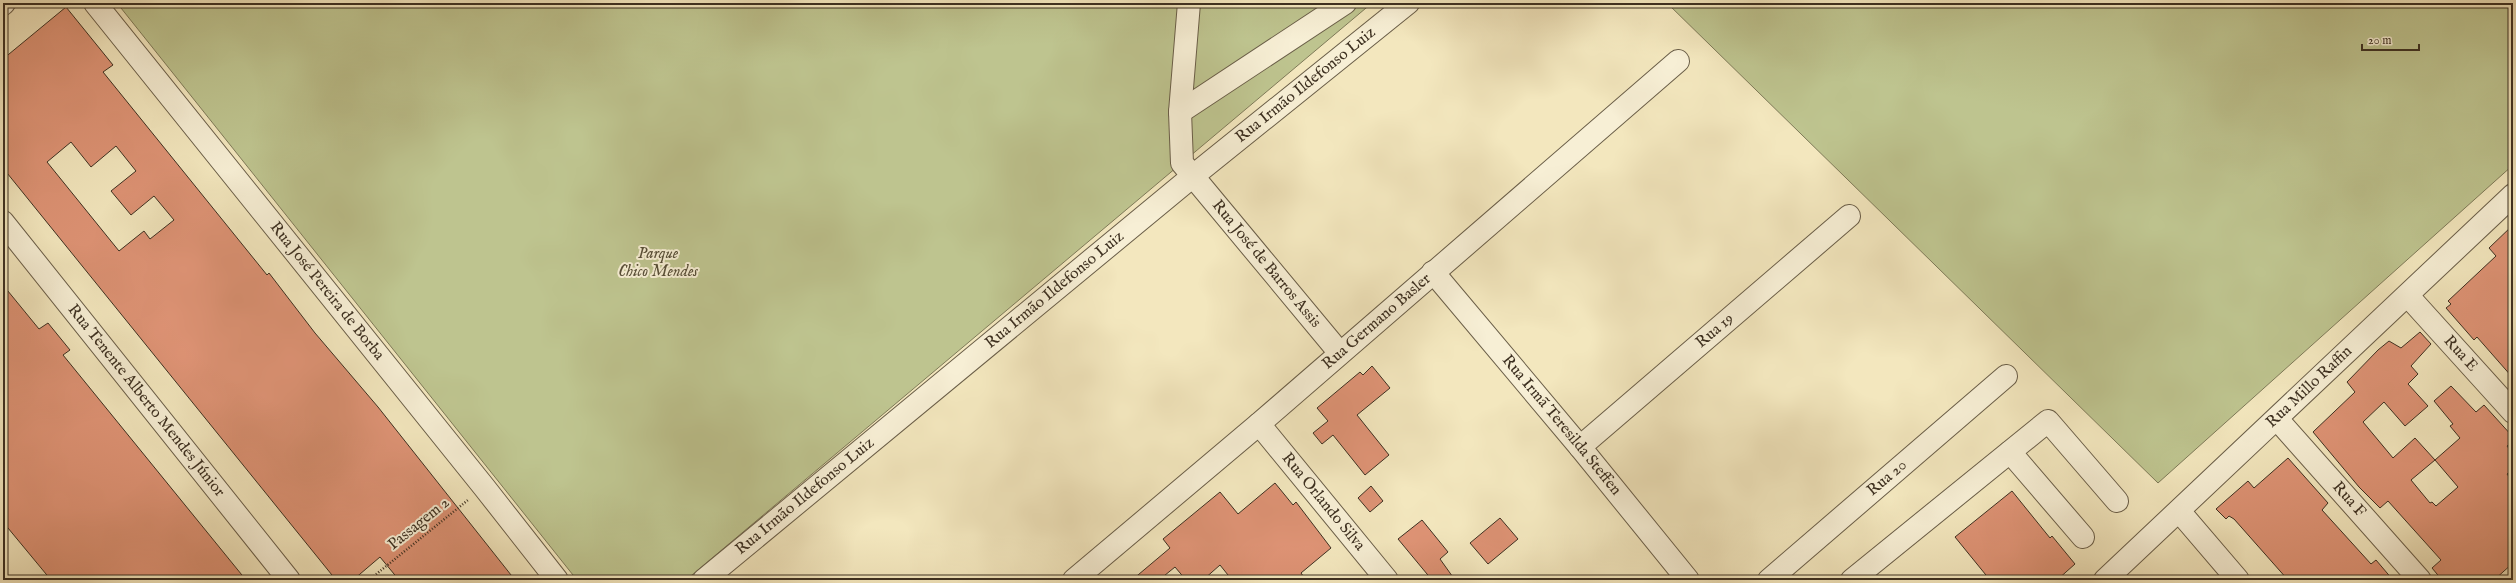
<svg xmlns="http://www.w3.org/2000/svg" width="2516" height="583" font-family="'IM FELL English',serif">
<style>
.green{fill:#bec48f;stroke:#7e7a58}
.building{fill:#de9375;stroke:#3d3021;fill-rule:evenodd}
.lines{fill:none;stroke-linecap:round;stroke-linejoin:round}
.minor-casing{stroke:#6a5e48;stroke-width:24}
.path{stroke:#3d3021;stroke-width:2.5;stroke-dasharray:1 2;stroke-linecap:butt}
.minor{stroke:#f7efd5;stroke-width:22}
.labels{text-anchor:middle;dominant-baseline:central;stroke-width:4;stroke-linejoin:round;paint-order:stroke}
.street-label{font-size:16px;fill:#3d3021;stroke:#f7efd5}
.park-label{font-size:16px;font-style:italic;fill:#574e37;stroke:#f7efd5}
</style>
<rect width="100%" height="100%" fill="#f3e7be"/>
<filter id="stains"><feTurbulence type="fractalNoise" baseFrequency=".005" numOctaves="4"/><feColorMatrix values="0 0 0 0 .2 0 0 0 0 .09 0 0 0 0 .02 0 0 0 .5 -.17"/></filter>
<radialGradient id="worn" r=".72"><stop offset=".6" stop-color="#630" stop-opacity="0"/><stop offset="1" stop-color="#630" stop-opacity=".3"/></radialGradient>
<g class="green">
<path d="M 117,3 L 1372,3 L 686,580 L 577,580 Z"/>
<path d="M 1667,3 L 2513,3 L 2513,165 L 2158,483 Z"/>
</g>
<g class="building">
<path d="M 66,7 L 113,65 L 103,72 L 267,275 L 269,273 L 315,333 L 378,407 L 515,580 L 399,580 L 380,557 L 353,580 L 336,580 L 3,168 L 3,59 ZM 71,142 L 91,167 L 116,146 L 136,171 L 111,191 L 131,215 L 154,196 L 174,220 L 150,239 L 144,231 L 119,251 L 47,162 Z"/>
<path d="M 2513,225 L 2513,378 L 2477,337 L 2474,340 L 2446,308 L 2451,304 L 2448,301 L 2496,256 L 2489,248 Z"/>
<path d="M 3,285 L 39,329 L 48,323 L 70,350 L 63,355 L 246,580 L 51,580 L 3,522 Z"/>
<path d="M 2420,332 L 2431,344 L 2411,366 L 2418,374 L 2408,384 L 2428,406 L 2405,426 L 2384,402 L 2363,422 L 2393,458 L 2415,438 L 2435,460 L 2460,438 L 2450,426 L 2453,424 L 2434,401 L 2451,386 L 2476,412 L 2484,405 L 2513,437 L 2513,441 L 2507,446 L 2513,454 L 2513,469 L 2507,474 L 2513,482 L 2513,563 L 2494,580 L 2442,580 L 2432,568 L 2441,560 L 2388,501 L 2380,508 L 2359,487 L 2313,432 L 2355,392 L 2347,382 L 2378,350 L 2389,341 L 2401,348 ZM 2435,460 L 2458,487 L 2436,506 L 2432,502 L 2430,503 L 2411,480 Z"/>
<path d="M 1372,366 L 1390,388 L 1357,415 L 1389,455 L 1365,475 L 1333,435 L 1322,444 L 1313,433 L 1328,421 L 1317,408 L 1360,372 L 1363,375 Z"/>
<path d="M 2288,458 L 2328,503 L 2322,510 L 2371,564 L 2376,560 L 2393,580 L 2288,580 L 2234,519 L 2229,516 L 2226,519 L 2216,509 L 2248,481 L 2254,488 Z"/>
<path d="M 1275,483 L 1293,505 L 1296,502 L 1331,548 L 1301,573 L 1306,580 L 1232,580 L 1220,565 L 1203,580 L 1186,580 L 1175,567 L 1159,580 L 1132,580 L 1170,548 L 1163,539 L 1220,492 L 1238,514 Z"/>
<path d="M 1371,486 L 1383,501 L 1370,512 L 1358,498 Z"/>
<path d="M 2012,491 L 2050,538 L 2052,536 L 2075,564 L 2057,580 L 1990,580 L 1955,537 Z"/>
<path d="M 1500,518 L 1518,539 L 1488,564 L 1470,543 Z"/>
<path d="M 1422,520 L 1448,552 L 1440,559 L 1455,580 L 1432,580 L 1398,539 Z"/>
</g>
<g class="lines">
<g class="minor-casing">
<g id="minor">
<path id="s1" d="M 95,3 L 484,487 L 557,580"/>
<path id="s2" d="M 1189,3 L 1180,112 L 1182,163 L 1339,352"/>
<path d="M 3,4 L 4,3"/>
<path d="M 1180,112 L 1345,3"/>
<path id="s3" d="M 3,222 L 289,580"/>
<path id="s4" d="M 1433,272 L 1580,447 L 1688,580"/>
<path id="s5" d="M 2408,296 L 2513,412"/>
<path id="s6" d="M 2277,419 L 2420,580"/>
<path id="s7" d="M 1259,424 L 1387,580"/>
<path id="s8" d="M 1580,447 L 1849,216"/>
<path d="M 2010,452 L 2083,537"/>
<path d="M 2179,511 L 2238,580"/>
<path id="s9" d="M 704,580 L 1193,176 L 1408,3"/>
<path id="s10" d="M 1074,580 L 1259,424 L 1678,61"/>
<path id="s11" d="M 1769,580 L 2006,376"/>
<path d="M 1852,580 L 2048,421 L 2117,501"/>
<path id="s12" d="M 2105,580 L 2513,195"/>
</g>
</g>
<path class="path" d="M 369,580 L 468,500"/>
<use href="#minor" class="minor"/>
</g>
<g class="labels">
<g class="street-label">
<text stroke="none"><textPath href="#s9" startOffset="779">Rua Irmão Ildefonso Luiz</textPath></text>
<text stroke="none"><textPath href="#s2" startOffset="292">Rua José de Barros Assis</textPath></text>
<text stroke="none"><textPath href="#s9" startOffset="455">Rua Irmão Ildefonso Luiz</textPath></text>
<text stroke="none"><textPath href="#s1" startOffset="370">Rua José Pereira de Borba</textPath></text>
<text stroke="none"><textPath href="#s10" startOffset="398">Rua Germano Basler</textPath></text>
<text stroke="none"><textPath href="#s8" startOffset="178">Rua 19</textPath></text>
<text stroke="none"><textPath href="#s5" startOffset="78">Rua E</textPath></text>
<text stroke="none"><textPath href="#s12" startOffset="281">Rua Millo Raffin</textPath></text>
<text stroke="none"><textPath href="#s3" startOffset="229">Rua Tenente Alberto Mendes Júnior</textPath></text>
<text stroke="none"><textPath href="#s4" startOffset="200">Rua Irmã Teresilda Steffen</textPath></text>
<text stroke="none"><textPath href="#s11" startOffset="156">Rua 20</textPath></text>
<text stroke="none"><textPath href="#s9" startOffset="131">Rua Irmão Ildefonso Luiz</textPath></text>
<text stroke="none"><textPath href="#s6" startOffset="108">Rua F</textPath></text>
<text stroke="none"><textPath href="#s7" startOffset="101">Rua Orlando Silva</textPath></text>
<text transform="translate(419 524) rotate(-39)">Passagem 2</text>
</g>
<g class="park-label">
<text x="658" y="254">Parque<tspan x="658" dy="18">Chico Mendes</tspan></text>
</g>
</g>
<rect width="2516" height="583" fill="none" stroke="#f3e7be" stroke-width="16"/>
<rect x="4" y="4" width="2508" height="575" fill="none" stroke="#3d3021" stroke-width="2"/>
<rect x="8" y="8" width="2500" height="567" fill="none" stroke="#3d3021"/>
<path d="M2362 44v6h57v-6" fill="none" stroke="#3d3021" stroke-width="2"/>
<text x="2368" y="44" font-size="12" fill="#3d3021" stroke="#f7efd5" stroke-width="3" paint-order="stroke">20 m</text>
<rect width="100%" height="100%" filter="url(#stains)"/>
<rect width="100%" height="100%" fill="url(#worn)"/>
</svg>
